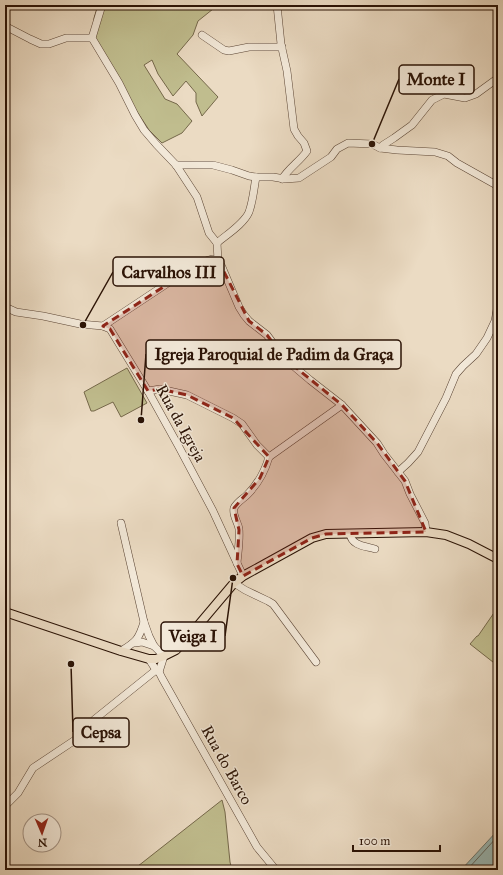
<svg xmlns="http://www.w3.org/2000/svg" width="503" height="875" font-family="'IM FELL Great Primer',serif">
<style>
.green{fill:#c0bd8e;stroke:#75684a}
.water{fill:#99bab8;stroke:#6d7770}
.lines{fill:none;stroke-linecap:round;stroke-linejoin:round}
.shore{stroke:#62665e;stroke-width:1}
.minor-casing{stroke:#5a4434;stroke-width:8}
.major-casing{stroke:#2a1205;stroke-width:10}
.minor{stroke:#f2e8d8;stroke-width:7}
.major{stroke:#ebdbc3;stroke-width:8}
.marked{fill:#8f2418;fill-opacity:0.2;stroke:#8f2418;stroke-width:3;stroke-dasharray:8 5;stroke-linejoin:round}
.labels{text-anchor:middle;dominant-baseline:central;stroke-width:3;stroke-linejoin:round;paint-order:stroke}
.street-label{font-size:16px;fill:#2a1205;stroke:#f2e8d8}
.leader{fill:none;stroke:#2a1205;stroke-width:1.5}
.callout-dot{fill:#2a1205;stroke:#f2e8d8;stroke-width:1.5}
.callout{fill:#f2e8d8;stroke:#2a1205;stroke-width:1.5}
.callout-label{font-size:17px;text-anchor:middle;font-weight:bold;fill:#2a1205}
</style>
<rect width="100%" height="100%" fill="#ebdbc3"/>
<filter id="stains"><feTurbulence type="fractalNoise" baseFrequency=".005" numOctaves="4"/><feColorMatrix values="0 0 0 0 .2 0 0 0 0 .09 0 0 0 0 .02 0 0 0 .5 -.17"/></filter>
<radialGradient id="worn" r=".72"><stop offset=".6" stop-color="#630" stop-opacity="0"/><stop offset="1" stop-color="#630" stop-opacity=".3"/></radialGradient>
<g class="green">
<path d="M 98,5 L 218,5 L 198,21 L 193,35 L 177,54 L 218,97 L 202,116 L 196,102 L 196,93 L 186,81 L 173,96 L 158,74 L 152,60 L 144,65 L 165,99 L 177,104 L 192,121 L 182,133 L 162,143 L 149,130 L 134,107 L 95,38 L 94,18 Z"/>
<path d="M 127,368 L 147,403 L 121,417 L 113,402 L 94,411 L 91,411 L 84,392 Z"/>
<path d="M 498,607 L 498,666 L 470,644 L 477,636 L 478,636 Z"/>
<path d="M 222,800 L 225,812 L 230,862 L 231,866 L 228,870 L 133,870 Z"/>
</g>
<path class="water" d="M 498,830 L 498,870 L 461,870 Z"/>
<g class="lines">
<path class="shore" d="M 467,870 L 498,836"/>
<g class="minor-casing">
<g id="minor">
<path d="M 102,5 L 92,38 L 119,83 L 135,115 L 144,130 L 156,144 L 176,165 L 197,197 L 209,233 L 217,243 L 218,260 L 222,267 L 239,307 L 244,315 L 249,321 L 267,335 L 284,358 L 310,380 L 342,405 L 377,443 L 384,454 L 405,481 L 410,494 L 425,523 L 426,532"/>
<path d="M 277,5 L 281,44 L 287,71 L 294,129 L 298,136 L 304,143 L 307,151 C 300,161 289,168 282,179"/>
<path d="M 5,26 L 30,39 L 41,44 L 49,44 L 66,38 L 92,38"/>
<path d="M 202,35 L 224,50 L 229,51 L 249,47 L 282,47"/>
<path d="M 380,148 L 383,145 L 394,138 L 412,125 L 432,100 L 444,94 L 465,98 L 476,94 L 498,78"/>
<path d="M 176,165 L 213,165 L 232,170 L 249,176 L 256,177 L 273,177 L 285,179 L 299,178 L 331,157 L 337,149 L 348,143 L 372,144 L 380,148 L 397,150 L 435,152 L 448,156 L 457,163 L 498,186"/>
<path d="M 217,243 C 226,235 244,224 249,212 C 253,201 254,188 256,177"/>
<path d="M 5,307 L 16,312 L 43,316 L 80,324 L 103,326 L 110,329 L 148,391 L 179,447 L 213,511 L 243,576"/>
<path d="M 103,326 L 183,273 L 202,262 L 212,259 L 218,260"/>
<path d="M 148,391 L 160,389 L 187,395 L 233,418 L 242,424 L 257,445 L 269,457 C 265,471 257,485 247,495 C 243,499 237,502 234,508 C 232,515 238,522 239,529 C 240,540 238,552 237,563"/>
<path d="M 269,457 L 342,405"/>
<path d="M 398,472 L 408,463 L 418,452 L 446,398 L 456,374 L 463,366 L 476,354 L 487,338 L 495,321 L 498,304"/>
<path d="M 121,523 L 144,622 L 149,636 L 154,646 L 164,656 L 159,672"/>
<path d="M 350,534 C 352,546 365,546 375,549"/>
<path d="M 234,583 L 245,590 L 268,601 L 273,604 L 316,662"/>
<path d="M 135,643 L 142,642 L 154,646"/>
<path d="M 121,651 C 136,642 139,639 144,622"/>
<path d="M 149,659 L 156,670 L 159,672 L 162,678 L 257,847 L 276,870"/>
<path d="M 5,806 L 18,793 L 33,768 L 75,740 L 95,719 L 156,670"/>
</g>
</g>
<g class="major-casing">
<path id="major" d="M 5,612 L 121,651 L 149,659 L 156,659 L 164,656 L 176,650 L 196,628 L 234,583 L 243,576 L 312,538 L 326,534 L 426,532 L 446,535 L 469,544 L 498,559"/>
</g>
<use href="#minor" class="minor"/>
<use href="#major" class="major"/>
</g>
<path class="marked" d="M 218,260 L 249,321 L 267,335 L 284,358 L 342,405 L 377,443 L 405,481 L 426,532 L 326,534 L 312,538 L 243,576 L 237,564 L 239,530 L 234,508 L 260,478 L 269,457 L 233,418 L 187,395 L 160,389 L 148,391 L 110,329 L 103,326 L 202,262 Z"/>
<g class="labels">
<g class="street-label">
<text transform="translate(181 423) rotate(61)">Rua da Igreja</text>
<text transform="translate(227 765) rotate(61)">Rua do Barco</text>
</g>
</g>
<path class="leader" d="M372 144L399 79M83 325L113 272M141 420L146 354M233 578L225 636M71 664L73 732"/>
<g class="callout-dot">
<circle cx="372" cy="144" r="4"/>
<circle cx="83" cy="325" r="4"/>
<circle cx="141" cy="420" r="4"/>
<circle cx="233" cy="578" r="4"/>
<circle cx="71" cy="664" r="4"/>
</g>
<g class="callout">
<rect x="399" y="65" width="75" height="29" rx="4"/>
<rect x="113" y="257" width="111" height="29" rx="4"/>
<rect x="146" y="340" width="255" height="29" rx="4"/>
<rect x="161" y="622" width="64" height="29" rx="4"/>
<rect x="73" y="718" width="56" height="29" rx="4"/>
</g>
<g class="callout-label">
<text x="436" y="85">Monte I</text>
<text x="169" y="278">Carvalhos III</text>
<text x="274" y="360">Igreja Paroquial de Padim da Graça</text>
<text x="193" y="642">Veiga I</text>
<text x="101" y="738">Cepsa</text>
</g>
<rect width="503" height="875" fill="none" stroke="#ebdbc3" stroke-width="20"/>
<rect x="6" y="6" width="491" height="863" fill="none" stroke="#2a1205" stroke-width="2"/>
<rect x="10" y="10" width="483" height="855" fill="none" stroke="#2a1205"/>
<g transform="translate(42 833) rotate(178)"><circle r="19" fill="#f2e8d8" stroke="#a29284"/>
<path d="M0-3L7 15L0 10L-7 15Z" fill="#8f2418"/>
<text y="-6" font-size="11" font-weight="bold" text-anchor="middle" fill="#2a1205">N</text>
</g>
<path d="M353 845v6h87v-6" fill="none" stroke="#2a1205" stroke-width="2"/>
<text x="359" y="845" font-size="12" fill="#2a1205" stroke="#f2e8d8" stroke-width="3" paint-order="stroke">100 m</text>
<rect width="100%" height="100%" filter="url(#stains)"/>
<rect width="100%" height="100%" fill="url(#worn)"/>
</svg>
